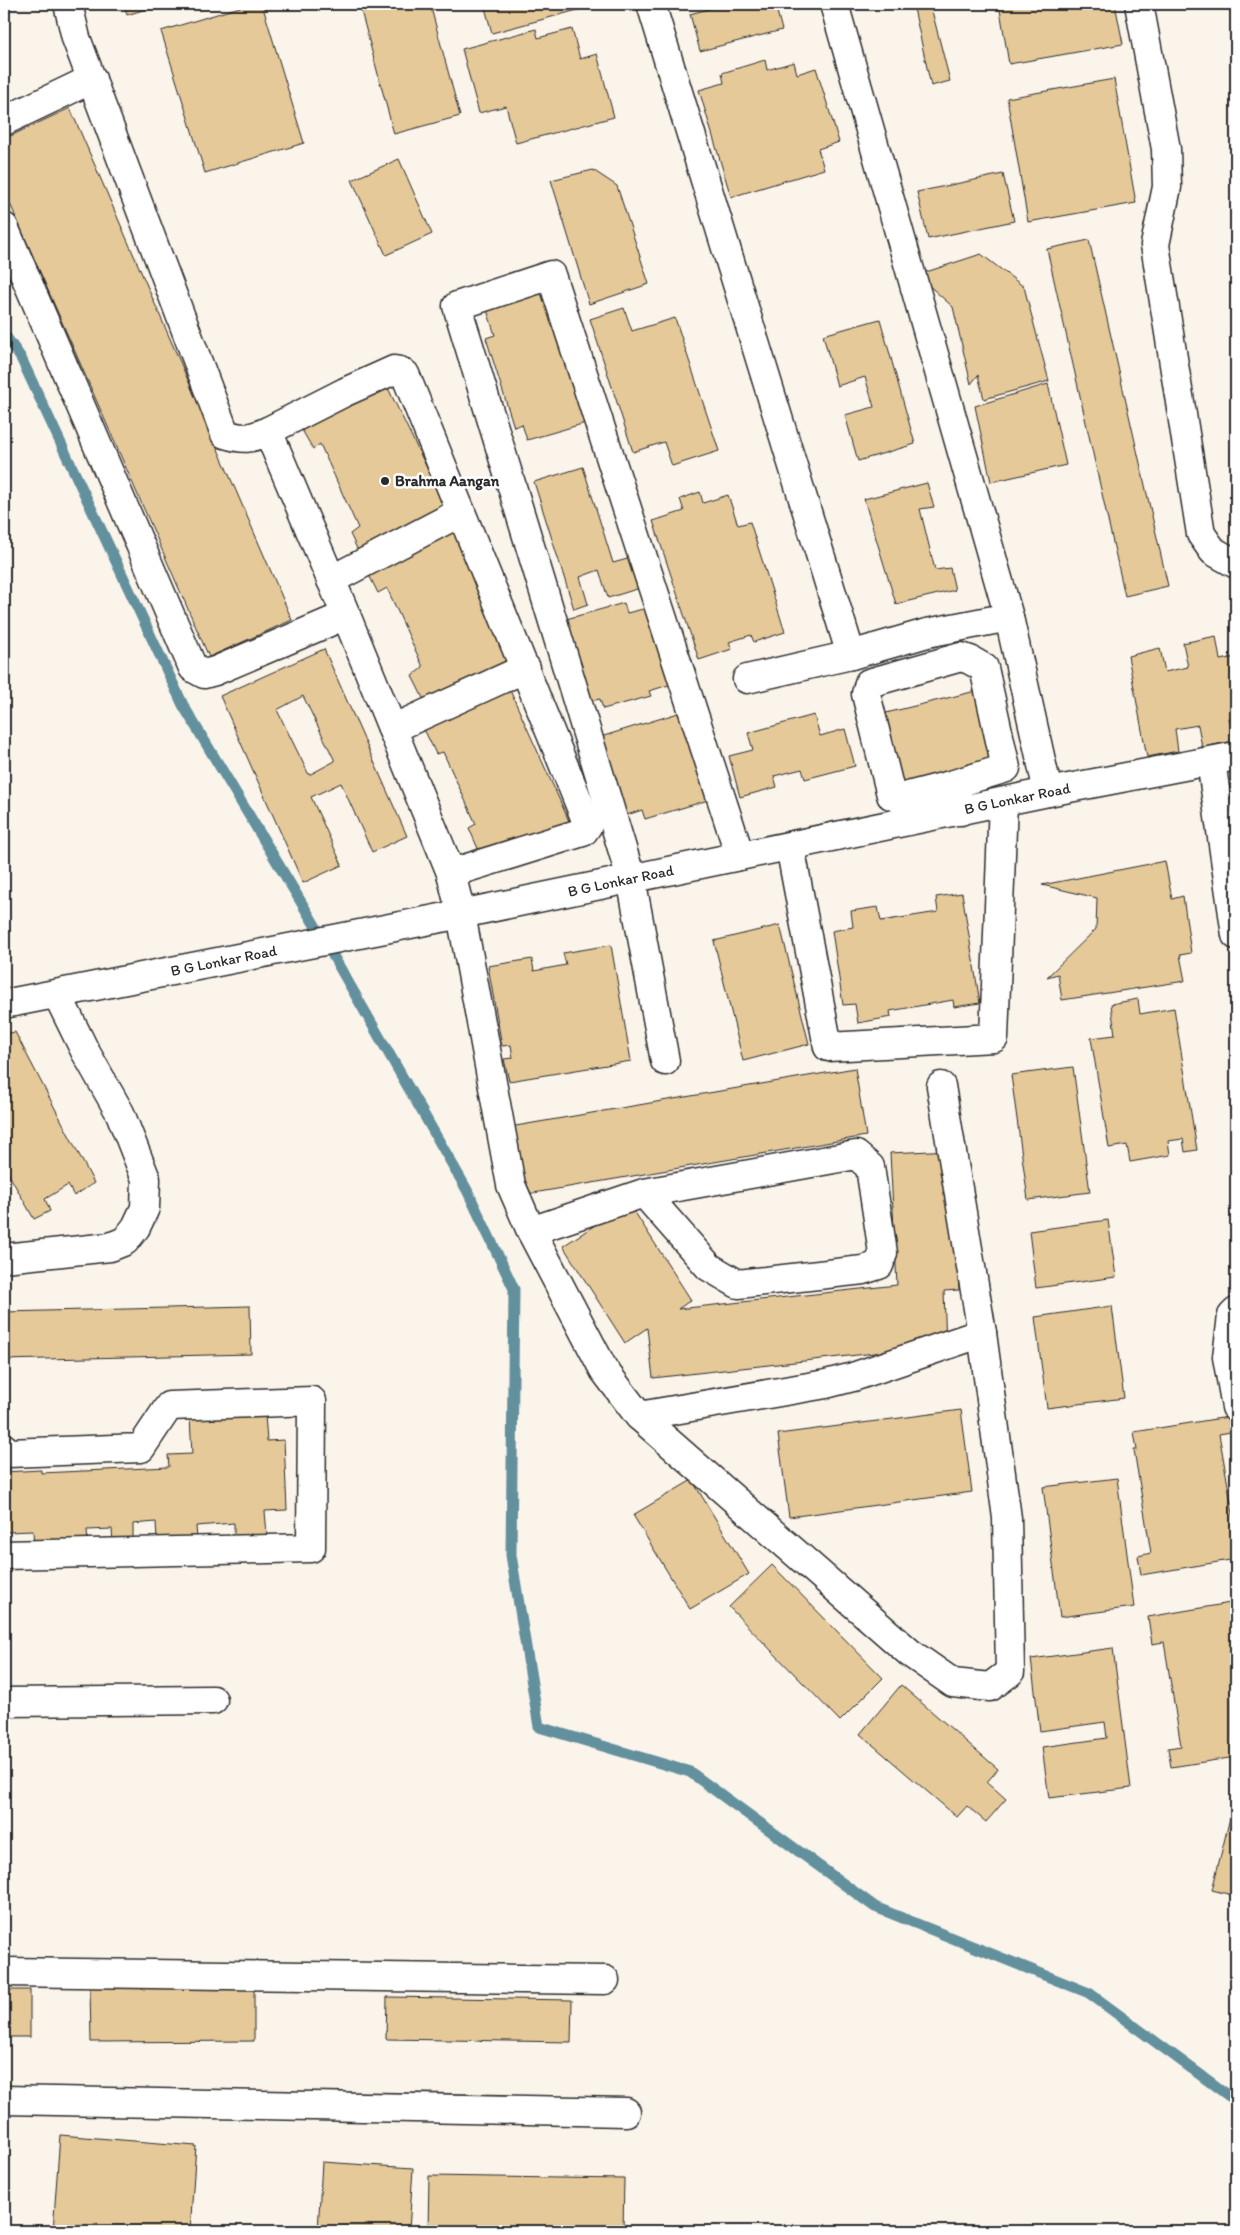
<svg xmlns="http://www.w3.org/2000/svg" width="1240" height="2235" font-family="Itim,sans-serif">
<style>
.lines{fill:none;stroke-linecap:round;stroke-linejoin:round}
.stream{stroke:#63909d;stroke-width:11}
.building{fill:#e5c999;stroke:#2b2b2b;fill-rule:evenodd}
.street-casing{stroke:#2b2b2b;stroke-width:31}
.secondary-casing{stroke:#2b2b2b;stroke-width:31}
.street{stroke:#fff;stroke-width:28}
.secondary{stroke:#fff;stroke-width:28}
.poi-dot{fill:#2b2b2b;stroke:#fff;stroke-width:2}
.labels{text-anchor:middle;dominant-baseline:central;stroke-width:5;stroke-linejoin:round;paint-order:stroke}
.poi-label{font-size:15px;font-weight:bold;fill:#2b2b2b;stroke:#fff;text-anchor:start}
.street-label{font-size:15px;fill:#2b2b2b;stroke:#fff}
</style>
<rect width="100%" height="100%" fill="#faf4eb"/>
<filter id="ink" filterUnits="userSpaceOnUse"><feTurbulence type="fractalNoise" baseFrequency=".02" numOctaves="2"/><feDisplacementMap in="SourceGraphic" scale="10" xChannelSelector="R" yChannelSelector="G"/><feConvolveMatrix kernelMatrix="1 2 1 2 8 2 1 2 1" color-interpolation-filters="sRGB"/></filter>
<g filter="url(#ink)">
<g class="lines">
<path class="stream" d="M 4,334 L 21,358 L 183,705 L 328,947 L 467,1190 L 514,1289 L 511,1555 L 539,1727 L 690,1772 L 875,1907 L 1089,1993 L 1236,2101"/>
</g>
<g class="building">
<path d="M 124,4 L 162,4 L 127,15 Z"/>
<path d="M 250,4 L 262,4 L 304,143 L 205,173 L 161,31 Z"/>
<path d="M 369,4 L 430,4 L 460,116 L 394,134 L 360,7 Z"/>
<path d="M 484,4 L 584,4 L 585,8 L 492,33 Z"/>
<path d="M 727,4 L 775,4 L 782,30 L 700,51 L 690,14 Z"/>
<path d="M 913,4 L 943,4 L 931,7 L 950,81 L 931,86 Z"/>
<path d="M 999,4 L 1115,4 L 1123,44 L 1009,64 Z"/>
<path d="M 536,29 L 538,38 L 572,29 L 580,59 L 597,54 L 614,117 L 516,143 L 506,106 L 479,113 L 462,49 Z"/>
<path d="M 765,60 L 767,70 L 794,62 L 797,74 L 816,68 L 839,142 L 818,149 L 824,169 L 731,197 L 699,90 L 724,83 L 722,73 Z"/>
<path d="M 1114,79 L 1136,203 L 1028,222 L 1007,98 Z"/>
<path d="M 70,108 L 292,620 L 209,657 L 4,190 L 4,139 Z"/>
<path d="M 399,159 L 432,234 L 386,255 L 352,180 Z"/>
<path d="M 593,170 L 617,186 L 649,284 L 589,304 L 551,180 Z"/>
<path d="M 1003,174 L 1014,221 L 928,239 L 917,192 Z"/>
<path d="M 1089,240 L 1168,586 L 1125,596 L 1047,249 Z"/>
<path d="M 981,254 L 1024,287 L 1049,381 L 984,399 L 978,375 L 971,384 L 953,307 L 917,275 Z"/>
<path d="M 548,291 L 589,422 L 527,440 L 522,424 L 514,427 L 486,338 L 495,335 L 487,310 Z"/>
<path d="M 624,308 L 632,331 L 675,318 L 719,451 L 672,466 L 664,442 L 633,452 L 590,319 Z"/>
<path d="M 880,319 L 915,444 L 858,461 L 845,415 L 874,407 L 865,377 L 837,386 L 823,335 Z"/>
<path d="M 1048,384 L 1066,465 L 991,482 L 975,406 Z"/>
<path d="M 387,386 L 449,513 L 361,557 L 350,534 L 358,528 L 320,444 L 313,449 L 302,430 Z"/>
<path d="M 583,467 L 613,563 L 631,558 L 640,588 L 608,598 L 599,570 L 580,577 L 588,604 L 574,609 L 534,482 Z"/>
<path d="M 927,483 L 934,507 L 920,509 L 935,570 L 950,568 L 955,590 L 896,604 L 864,499 Z"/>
<path d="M 700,492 L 703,503 L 728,495 L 738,525 L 750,522 L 785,632 L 754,642 L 751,635 L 729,642 L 732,649 L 699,660 L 653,521 L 684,511 L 680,499 Z"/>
<path d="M 450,524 L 512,659 L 424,700 L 412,676 L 423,667 L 387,588 L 378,593 L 367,571 Z"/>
<path d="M 624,603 L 627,613 L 651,607 L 672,684 L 649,691 L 651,696 L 603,709 L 600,699 L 581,703 L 559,621 Z"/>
<path d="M 1216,636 L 1220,660 L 1236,657 L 1236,717 L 1229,718 L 1234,741 L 1202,747 L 1198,725 L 1175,729 L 1178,751 L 1147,757 L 1128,656 L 1160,648 L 1165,672 L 1188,667 L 1183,643 Z"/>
<path d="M 324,649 L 407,836 L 372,852 L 341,783 L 311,797 L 342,865 L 303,883 L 220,696 ZM 303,696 L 335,761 L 309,775 L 277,710 Z"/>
<path d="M 508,686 L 570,823 L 483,860 L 469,828 L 476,824 L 443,752 L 436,754 L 423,727 Z"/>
<path d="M 980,690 L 1001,767 L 903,792 L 886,713 Z"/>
<path d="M 688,710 L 715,798 L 645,819 L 642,810 L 618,818 L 594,739 Z"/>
<path d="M 814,715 L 820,736 L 845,729 L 855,766 L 805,779 L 802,769 L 774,776 L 777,787 L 740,797 L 729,756 L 753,750 L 748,733 Z"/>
<path d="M 1165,861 L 1172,899 L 1183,896 L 1191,953 L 1180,955 L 1185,981 L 1062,1000 L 1058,974 L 1047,977 L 1096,929 L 1097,898 L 1042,885 Z"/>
<path d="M 962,893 L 980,1003 L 954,1007 L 953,1000 L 890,1011 L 891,1017 L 858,1023 L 855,1004 L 843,1005 L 832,931 L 853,927 L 851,911 L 878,907 L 881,921 L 938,912 L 936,897 Z"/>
<path d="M 780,925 L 809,1044 L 743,1061 L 714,941 Z"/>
<path d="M 611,945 L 631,1061 L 509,1081 L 504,1059 L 513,1058 L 511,1045 L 502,1046 L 488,966 L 532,959 L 534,971 L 566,965 L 563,953 Z"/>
<path d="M 1138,999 L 1140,1014 L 1174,1008 L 1197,1150 L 1185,1152 L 1183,1139 L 1168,1141 L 1170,1155 L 1130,1162 L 1127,1145 L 1109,1148 L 1091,1038 L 1115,1035 L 1111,1004 Z"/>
<path d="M 15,1032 L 94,1183 L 74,1196 L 68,1185 L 45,1199 L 50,1211 L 34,1219 L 4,1166 L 4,1034 Z"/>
<path d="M 1073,1067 L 1090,1192 L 1028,1200 L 1011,1075 Z"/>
<path d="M 855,1068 L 866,1136 L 516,1196 L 504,1128 Z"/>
<path d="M 951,1150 L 959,1290 L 944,1291 L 946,1345 L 653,1378 L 647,1328 L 625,1343 L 563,1246 L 629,1203 L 691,1300 L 678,1309 L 897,1285 L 890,1153 Z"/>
<path d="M 1108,1220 L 1116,1277 L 1036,1288 L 1029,1231 Z"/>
<path d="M 250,1306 L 251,1354 L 4,1360 L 4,1312 Z"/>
<path d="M 1112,1306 L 1124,1398 L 1047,1408 L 1035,1317 Z"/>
<path d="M 961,1410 L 972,1492 L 789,1517 L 778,1434 Z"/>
<path d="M 265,1415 L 267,1441 L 284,1440 L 287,1510 L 265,1511 L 267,1535 L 234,1536 L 234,1523 L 196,1526 L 197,1539 L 157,1540 L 156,1522 L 133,1524 L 133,1542 L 113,1543 L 112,1529 L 87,1530 L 88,1544 L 34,1546 L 33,1531 L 7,1532 L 7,1548 L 4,1548 L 4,1472 L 41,1470 L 41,1473 L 169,1467 L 168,1455 L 192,1454 L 190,1419 Z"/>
<path d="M 1228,1417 L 1231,1432 L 1219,1434 L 1236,1531 L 1236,1559 L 1141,1575 L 1138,1556 L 1151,1553 L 1134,1450 L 1137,1450 L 1134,1432 Z"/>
<path d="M 1117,1478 L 1134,1607 L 1060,1617 L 1043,1487 Z"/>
<path d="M 692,1480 L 749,1574 L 690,1609 L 633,1515 Z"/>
<path d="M 772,1565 L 883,1678 L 840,1721 L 729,1607 Z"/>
<path d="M 1236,1602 L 1236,1757 L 1171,1767 L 1168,1748 L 1181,1746 L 1164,1642 L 1152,1644 L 1148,1617 Z"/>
<path d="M 1113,1648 L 1131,1788 L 1049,1798 L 1042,1747 L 1107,1738 L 1105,1722 L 1040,1731 L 1031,1659 Z"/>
<path d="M 901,1685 L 998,1769 L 987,1782 L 1006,1799 L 986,1822 L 967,1806 L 957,1817 L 860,1734 Z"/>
<path d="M 1236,1794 L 1236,1896 L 1212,1890 Z"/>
<path d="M 254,1985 L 254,2041 L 91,2042 L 90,1986 Z"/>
<rect x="4" y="1990" width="26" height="47"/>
<path d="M 387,1997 L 572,2000 L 571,2042 L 386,2039 Z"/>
<path d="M 60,2135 L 196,2146 L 190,2231 L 53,2231 Z"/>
<path d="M 322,2162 L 413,2168 L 409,2231 L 318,2231 Z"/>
<path d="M 429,2176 L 624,2179 L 623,2231 L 428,2231 Z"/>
</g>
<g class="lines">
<g class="street-casing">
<g id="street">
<path d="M 68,4 L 76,38 L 225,434 C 244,440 250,439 268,431 L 346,615 L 451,873 L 461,914 L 511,1185 L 531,1231 L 604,1370 L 639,1416 L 826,1384 L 853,1377 L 982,1333"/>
<path d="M 651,4 L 851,655 L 927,633 L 1009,617 L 1048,792"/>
<path d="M 834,4 L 1009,617"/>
<path d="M 1139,4 L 1166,149 L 1167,187 L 1155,245 L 1201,534 L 1213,551 L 1236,564"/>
<path d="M 4,121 L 92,79"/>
<path d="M 4,227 L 193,668 L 204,674 L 215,671 L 346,615"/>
<path d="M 268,431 L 345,392 L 394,370 L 400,371 L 405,374 L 588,825 L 583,832 L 451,873"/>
<path d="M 331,580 L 461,512"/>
<path d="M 747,679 L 851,655"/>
<path d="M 392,729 L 526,668"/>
<path d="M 1211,761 L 1236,935"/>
<path d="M 954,784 L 1006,768 L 984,668 L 970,660 L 961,657 L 869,683 L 866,694 L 891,795 L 900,798 L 954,784 L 961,811"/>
<path d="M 790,846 L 828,1047 L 994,1038 L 1003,802"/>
<path d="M 665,1061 L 631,878 L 457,306 L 551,275 L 740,856"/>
<path d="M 531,1231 L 644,1193 L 856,1155 L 870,1167 L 883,1253 L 879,1265 L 863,1270 L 738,1284 L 709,1267 L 644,1193"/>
<path d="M 4,1258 L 110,1247 L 125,1241 L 136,1227 L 145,1208 L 146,1179 L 120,1113 L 85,1051 L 57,994"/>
<path d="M 1236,1312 L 1232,1316 L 1227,1357 L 1236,1407"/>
<path d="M 639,1416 L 910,1653 L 953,1683 L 990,1687 L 1010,1672 L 1007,1518 L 982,1333 L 941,1086"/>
<path d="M 4,1448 L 8,1453 L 141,1448 L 169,1406 L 312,1401 L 311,1548 L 4,1555"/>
<path d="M 4,1702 L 213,1700"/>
<path d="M 4,1972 L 605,1980"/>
<path d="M 4,2100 L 626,2112"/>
</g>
</g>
<g class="secondary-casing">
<g id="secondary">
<path id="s1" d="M 4,1004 L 461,914 L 1048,792 L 1236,756"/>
</g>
</g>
<use href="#street" class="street"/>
<use href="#secondary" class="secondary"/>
</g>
</g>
<circle class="poi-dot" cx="385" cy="481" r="5"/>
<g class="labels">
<g class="poi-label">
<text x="395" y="481">Brahma Aangan</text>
</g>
<g class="street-label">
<text stroke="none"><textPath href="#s1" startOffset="1034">B G Lonkar Road</textPath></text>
<text stroke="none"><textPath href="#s1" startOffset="629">B G Lonkar Road</textPath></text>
<text stroke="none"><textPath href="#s1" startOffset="224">B G Lonkar Road</textPath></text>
</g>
</g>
<rect width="1240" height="2235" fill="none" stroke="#fff" stroke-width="20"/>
<rect x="10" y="10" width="1220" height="2215" fill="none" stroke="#2b2b2b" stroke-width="2" filter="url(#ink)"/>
</svg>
